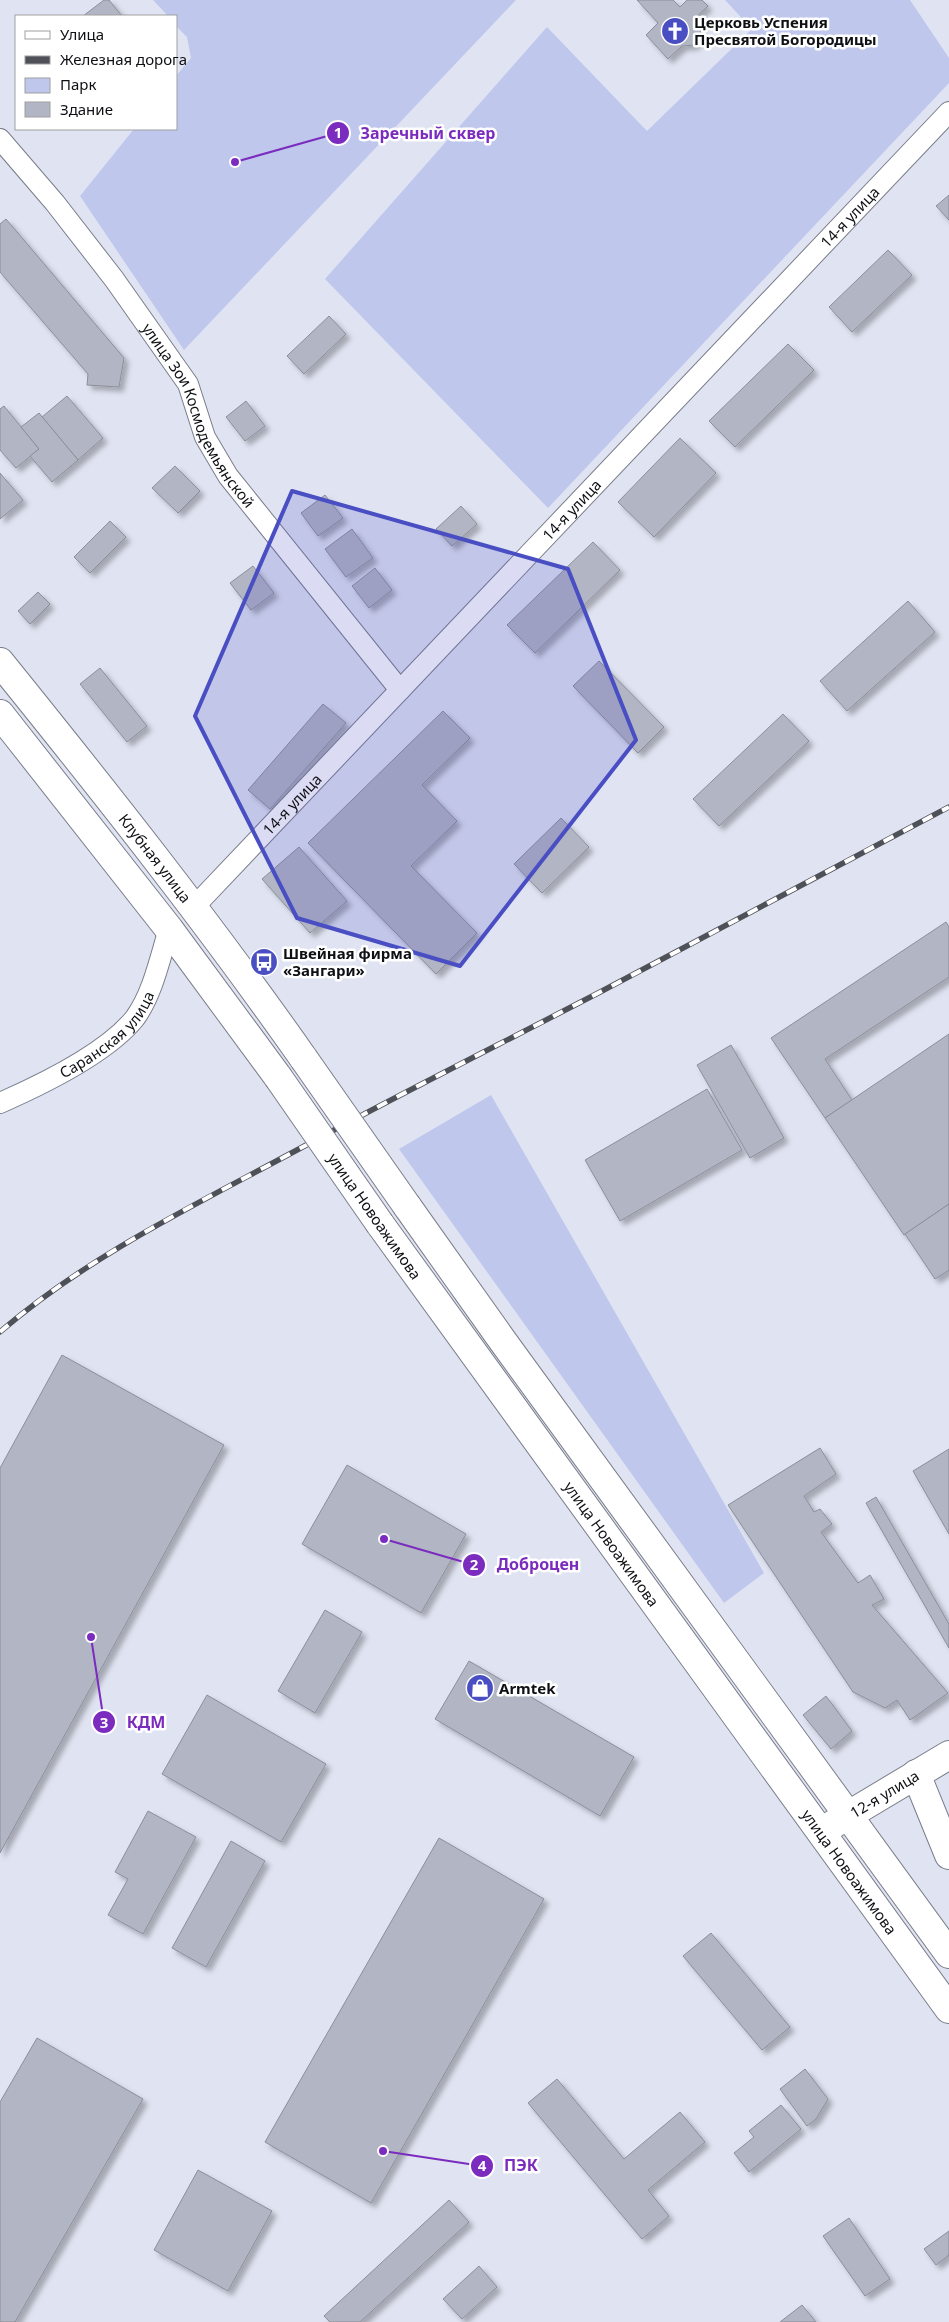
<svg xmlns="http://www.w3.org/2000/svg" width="949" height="2322" font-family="'Noto Sans',sans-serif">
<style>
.green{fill:#bfc7ed}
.building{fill:#b2b5c3;stroke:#8b8e9b;filter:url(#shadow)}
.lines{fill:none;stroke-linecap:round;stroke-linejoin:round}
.street-casing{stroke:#7a7d8a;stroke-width:22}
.secondary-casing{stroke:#7a7d8a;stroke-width:30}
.street{stroke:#fff;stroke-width:20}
.secondary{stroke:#fff;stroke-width:28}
.rail-casing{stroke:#4f5158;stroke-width:5.5}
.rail{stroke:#fff;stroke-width:4;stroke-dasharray:11;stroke-linecap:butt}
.secondary-bridge-casing{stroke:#7a7d8a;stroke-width:30;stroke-linecap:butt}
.secondary-bridge{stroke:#fff;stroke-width:28}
.marked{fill:#494ec3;fill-opacity:0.2;stroke:#494ec3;stroke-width:4;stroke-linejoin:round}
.labels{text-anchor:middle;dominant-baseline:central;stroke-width:5;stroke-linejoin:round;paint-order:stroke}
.poi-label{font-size:15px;font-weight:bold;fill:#0f1014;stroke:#fff;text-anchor:start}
.street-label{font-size:15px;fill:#0f1014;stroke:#fff}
.leader{fill:none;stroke:#7b2cbf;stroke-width:2}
.callout-dot{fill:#7b2cbf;stroke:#fff;stroke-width:2}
.mark-label{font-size:15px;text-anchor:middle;font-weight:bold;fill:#fff}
.callout-label{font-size:16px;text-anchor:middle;font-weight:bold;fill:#7b2cbf;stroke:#fff;stroke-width:5;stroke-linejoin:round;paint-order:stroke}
</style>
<defs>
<filter id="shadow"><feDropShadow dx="4.5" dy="4.5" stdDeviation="2.5" flood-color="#0004"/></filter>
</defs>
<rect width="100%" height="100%" fill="#e0e4f2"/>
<g class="green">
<path d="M 153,0 L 516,0 L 184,350 L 80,196 L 134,129 L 176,129 L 176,76 L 191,58 L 187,37 L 176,26 L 176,16 L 168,16 Z"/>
<path d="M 725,0 L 910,0 L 949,58 L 949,83 L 548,508 L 325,279 L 547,27 L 647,131 L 752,29 Z"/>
<path d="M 491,1095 L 764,1573 L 724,1603 L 399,1149 Z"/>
</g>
<g class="building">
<path d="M 104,0 L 109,0 L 122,16 L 83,16 Z"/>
<path d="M 637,0 L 673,0 L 680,7 L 687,0 L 702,0 L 708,6 L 694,19 L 701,27 L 700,39 L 694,45 L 682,46 L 668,59 L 646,35 L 658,23 Z"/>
<path d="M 949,195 L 949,220 L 936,206 Z"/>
<path d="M 6,219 L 124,358 L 119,387 L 87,385 L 88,374 L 0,272 L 0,224 Z"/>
<path d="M 888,250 L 912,275 L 852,332 L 829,307 Z"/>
<path d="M 329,316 L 346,334 L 304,374 L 287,356 Z"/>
<path d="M 788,344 L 814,370 L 735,447 L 709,421 Z"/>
<path d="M 67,396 L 103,438 L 78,460 L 42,417 Z"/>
<path d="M 246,401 L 265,426 L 245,441 L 226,417 Z"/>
<path d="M 4,406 L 39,449 L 16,468 L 0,450 L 0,409 Z"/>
<path d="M 39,413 L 78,460 L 52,482 L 30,456 L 39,449 L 21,427 Z"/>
<path d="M 680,438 L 716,473 L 654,537 L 618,502 Z"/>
<path d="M 175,466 L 200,491 L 178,513 L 152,488 Z"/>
<path d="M 0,473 L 23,500 L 0,519 Z"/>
<path d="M 325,495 L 343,518 L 318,536 L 301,513 Z"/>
<path d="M 461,506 L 477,524 L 452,546 L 436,529 Z"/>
<path d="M 110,521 L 126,537 L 90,573 L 74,557 Z"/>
<path d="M 352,529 L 373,558 L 346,577 L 325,549 Z"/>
<path d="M 593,542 L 620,570 L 535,653 L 507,625 Z"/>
<path d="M 253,566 L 274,593 L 251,610 L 230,583 Z"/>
<path d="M 375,568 L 392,590 L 369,608 L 352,586 Z"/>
<path d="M 38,592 L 50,604 L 30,624 L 18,611 Z"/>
<path d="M 908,601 L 935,632 L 847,711 L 820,681 Z"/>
<path d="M 599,661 L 664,727 L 638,753 L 573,686 Z"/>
<path d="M 100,668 L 147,726 L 127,742 L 80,684 Z"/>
<path d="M 323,704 L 346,723 L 270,809 L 248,790 Z"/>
<path d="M 443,711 L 470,738 L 422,785 L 457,821 L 411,866 L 477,933 L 436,974 L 308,843 Z"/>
<path d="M 783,714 L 809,741 L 719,826 L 693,799 Z"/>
<path d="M 561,818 L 589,847 L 542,893 L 514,864 Z"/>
<path d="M 299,847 L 347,901 L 310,933 L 262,879 Z"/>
<path d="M 946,922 L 949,927 L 949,977 L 825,1059 L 852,1100 L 825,1118 L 771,1038 Z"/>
<path d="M 949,1034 L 949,1204 L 904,1235 L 825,1118 Z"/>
<path d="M 731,1045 L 784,1138 L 750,1158 L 697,1065 Z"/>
<path d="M 707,1089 L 742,1150 L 620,1221 L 585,1160 Z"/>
<path d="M 949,1204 L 949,1270 L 935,1279 L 905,1234 Z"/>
<path d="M 62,1355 L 224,1445 L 0,1853 L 0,1468 Z"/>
<path d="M 820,1448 L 836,1474 L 804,1496 L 814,1512 L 820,1509 L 832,1524 L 821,1532 L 858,1583 L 870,1575 L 884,1599 L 872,1605 L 948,1693 L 910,1720 L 897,1700 L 885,1708 L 853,1692 L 728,1505 Z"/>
<path d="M 949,1449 L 949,1534 L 913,1471 Z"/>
<path d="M 347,1465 L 466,1534 L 421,1613 L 302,1544 Z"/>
<path d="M 876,1497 L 949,1624 L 949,1648 L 866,1503 Z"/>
<path d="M 325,1610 L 362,1632 L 315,1713 L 278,1691 Z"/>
<path d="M 469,1661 L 634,1757 L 600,1816 L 435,1719 Z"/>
<path d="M 207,1695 L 326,1764 L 281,1842 L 162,1774 Z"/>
<path d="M 826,1696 L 852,1731 L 831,1749 L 803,1715 Z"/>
<path d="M 148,1811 L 196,1837 L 143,1934 L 108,1915 L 128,1879 L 115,1872 Z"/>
<path d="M 439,1838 L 544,1899 L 371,2203 L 265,2142 Z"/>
<path d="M 231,1841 L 265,1861 L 206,1967 L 172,1948 Z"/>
<path d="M 711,1933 L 790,2027 L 762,2050 L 683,1956 Z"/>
<path d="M 37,2038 L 143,2099 L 15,2322 L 0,2322 L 0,2102 Z"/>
<path d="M 805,2069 L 828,2099 L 816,2119 L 807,2126 L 780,2089 Z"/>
<path d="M 557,2079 L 624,2159 L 680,2112 L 705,2142 L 648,2190 L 669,2216 L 642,2239 L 528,2103 Z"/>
<path d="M 781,2105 L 801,2129 L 749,2172 L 734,2153 L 754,2137 L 749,2131 Z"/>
<path d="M 198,2170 L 272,2211 L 228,2291 L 154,2250 Z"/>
<path d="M 449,2200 L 469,2222 L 360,2322 L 330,2322 L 324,2316 Z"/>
<path d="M 849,2218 L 890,2279 L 865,2296 L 823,2236 Z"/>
<path d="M 949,2231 L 949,2255 L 936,2265 L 924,2249 Z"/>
<path d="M 479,2266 L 497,2287 L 462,2319 L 443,2299 Z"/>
<path d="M 802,2305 L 816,2322 L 780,2322 Z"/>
</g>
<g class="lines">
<g class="street-casing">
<g id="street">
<path id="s1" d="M 0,139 L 55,203 L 114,279 L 188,384 L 205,437 L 228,476 L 400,690"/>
<path id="s2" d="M 194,907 L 949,112"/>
<path id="s3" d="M 0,1103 C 41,1085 107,1053 135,1018 C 153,993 160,958 169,929"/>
</g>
</g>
<g class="secondary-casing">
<g id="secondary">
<path id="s4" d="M 0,662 C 105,792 208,922 304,1059"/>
<path d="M 0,714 L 169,929 L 278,1077"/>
<path d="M 407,1206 L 502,1340 L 949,1954"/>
<path id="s5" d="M 380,1224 L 949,2009"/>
<path d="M 916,1774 L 949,1855"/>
<path id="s6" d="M 832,1825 L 949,1755"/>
</g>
</g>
<use href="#street" class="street"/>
<use href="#secondary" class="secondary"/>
<g class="rail-casing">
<path id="rail" d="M 0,1332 C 95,1250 212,1197 321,1137 C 414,1087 508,1040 602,991 C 718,930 833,868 949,807"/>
</g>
<use href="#rail" class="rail"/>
<g class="secondary-bridge-casing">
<g id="secondary-bridge">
<path d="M 304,1059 L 407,1206"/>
<path d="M 278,1077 L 380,1224"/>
</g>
</g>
<use href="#secondary-bridge" class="secondary-bridge"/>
</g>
<path class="marked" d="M 292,491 L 568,569 L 636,740 L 460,966 L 297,918 L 195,716 Z"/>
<defs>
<g id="church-disc" transform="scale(1.4375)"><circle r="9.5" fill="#494ec3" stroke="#fff"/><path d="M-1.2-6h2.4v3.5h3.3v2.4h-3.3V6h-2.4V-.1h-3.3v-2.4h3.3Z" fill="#fff"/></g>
<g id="bus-disc" transform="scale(1.4375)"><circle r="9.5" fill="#494ec3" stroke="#fff"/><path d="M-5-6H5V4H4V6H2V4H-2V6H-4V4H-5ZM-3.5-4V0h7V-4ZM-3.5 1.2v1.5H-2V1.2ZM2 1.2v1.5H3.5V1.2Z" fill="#fff"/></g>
<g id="shop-disc" transform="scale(1.4375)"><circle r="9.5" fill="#494ec3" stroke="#fff"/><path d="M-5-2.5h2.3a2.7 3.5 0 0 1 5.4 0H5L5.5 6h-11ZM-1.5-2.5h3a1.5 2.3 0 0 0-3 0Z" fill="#fff"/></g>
</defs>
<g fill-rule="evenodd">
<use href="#church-disc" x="675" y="31"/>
<use href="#bus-disc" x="264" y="962"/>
<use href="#shop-disc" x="480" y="1688"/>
</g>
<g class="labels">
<g class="poi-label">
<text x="694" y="22">Церковь Успения<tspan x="694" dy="17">Пресвятой Богородицы</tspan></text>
<text x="283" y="953">Швейная фирма<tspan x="283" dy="17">«Зангари»</tspan></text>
<text x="499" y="1688">Armtek</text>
</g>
<g class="street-label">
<text stroke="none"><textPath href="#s2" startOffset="952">14-я улица</textPath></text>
<text stroke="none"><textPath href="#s1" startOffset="342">улица Зои Космодемьянской</textPath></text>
<text stroke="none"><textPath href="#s2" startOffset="548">14-я улица</textPath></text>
<text stroke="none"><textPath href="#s2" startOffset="142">14-я улица</textPath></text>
<text stroke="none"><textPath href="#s4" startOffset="250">Клубная улица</textPath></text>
<text stroke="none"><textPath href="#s3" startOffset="129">Саранская улица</textPath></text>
<text transform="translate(375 1216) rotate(55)">улица Новоажимова</text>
<text stroke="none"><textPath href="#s5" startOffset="395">улица Новоажимова</textPath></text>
<text stroke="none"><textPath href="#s6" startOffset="61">12-я улица</textPath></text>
<text stroke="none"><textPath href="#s5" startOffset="800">улица Новоажимова</textPath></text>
</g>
</g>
<path class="leader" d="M235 162L338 133M384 1539L474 1565M91 1637L104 1722M383 2151L482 2166"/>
<g class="callout-dot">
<circle cx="235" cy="162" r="5"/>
<circle cx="384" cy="1539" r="5"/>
<circle cx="91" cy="1637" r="5"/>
<circle cx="383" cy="2151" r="5"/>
<circle cx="338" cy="133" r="12"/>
<circle cx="474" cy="1565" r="12"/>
<circle cx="104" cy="1722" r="12"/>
<circle cx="482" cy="2166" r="12"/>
</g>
<g class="mark-label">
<text x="338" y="138">1</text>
<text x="474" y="1570">2</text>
<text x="104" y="1728">3</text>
<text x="482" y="2171">4</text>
</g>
<g class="callout-label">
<text x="428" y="139">Заречный сквер</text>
<text x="538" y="1570">Доброцен</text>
<text x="146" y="1728">КДМ</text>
<text x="521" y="2171">ПЭК</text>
</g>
<rect x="15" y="15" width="162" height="115" fill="#ffffff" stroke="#9f9fa1"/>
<rect x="25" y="31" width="25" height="8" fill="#ffffff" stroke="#9f9fa1"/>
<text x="60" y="40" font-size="15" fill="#0f1014">Улица</text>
<rect x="25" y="56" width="25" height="8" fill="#4f5158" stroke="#9f9fa1"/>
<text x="60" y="65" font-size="15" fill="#0f1014">Железная дорога</text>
<rect x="25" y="78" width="25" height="15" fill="#bfc7ed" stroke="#9f9fa1"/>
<text x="60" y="90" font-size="15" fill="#0f1014">Парк</text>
<rect x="25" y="102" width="25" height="15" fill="#b2b5c3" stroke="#9f9fa1"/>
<text x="60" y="115" font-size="15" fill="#0f1014">Здание</text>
</svg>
